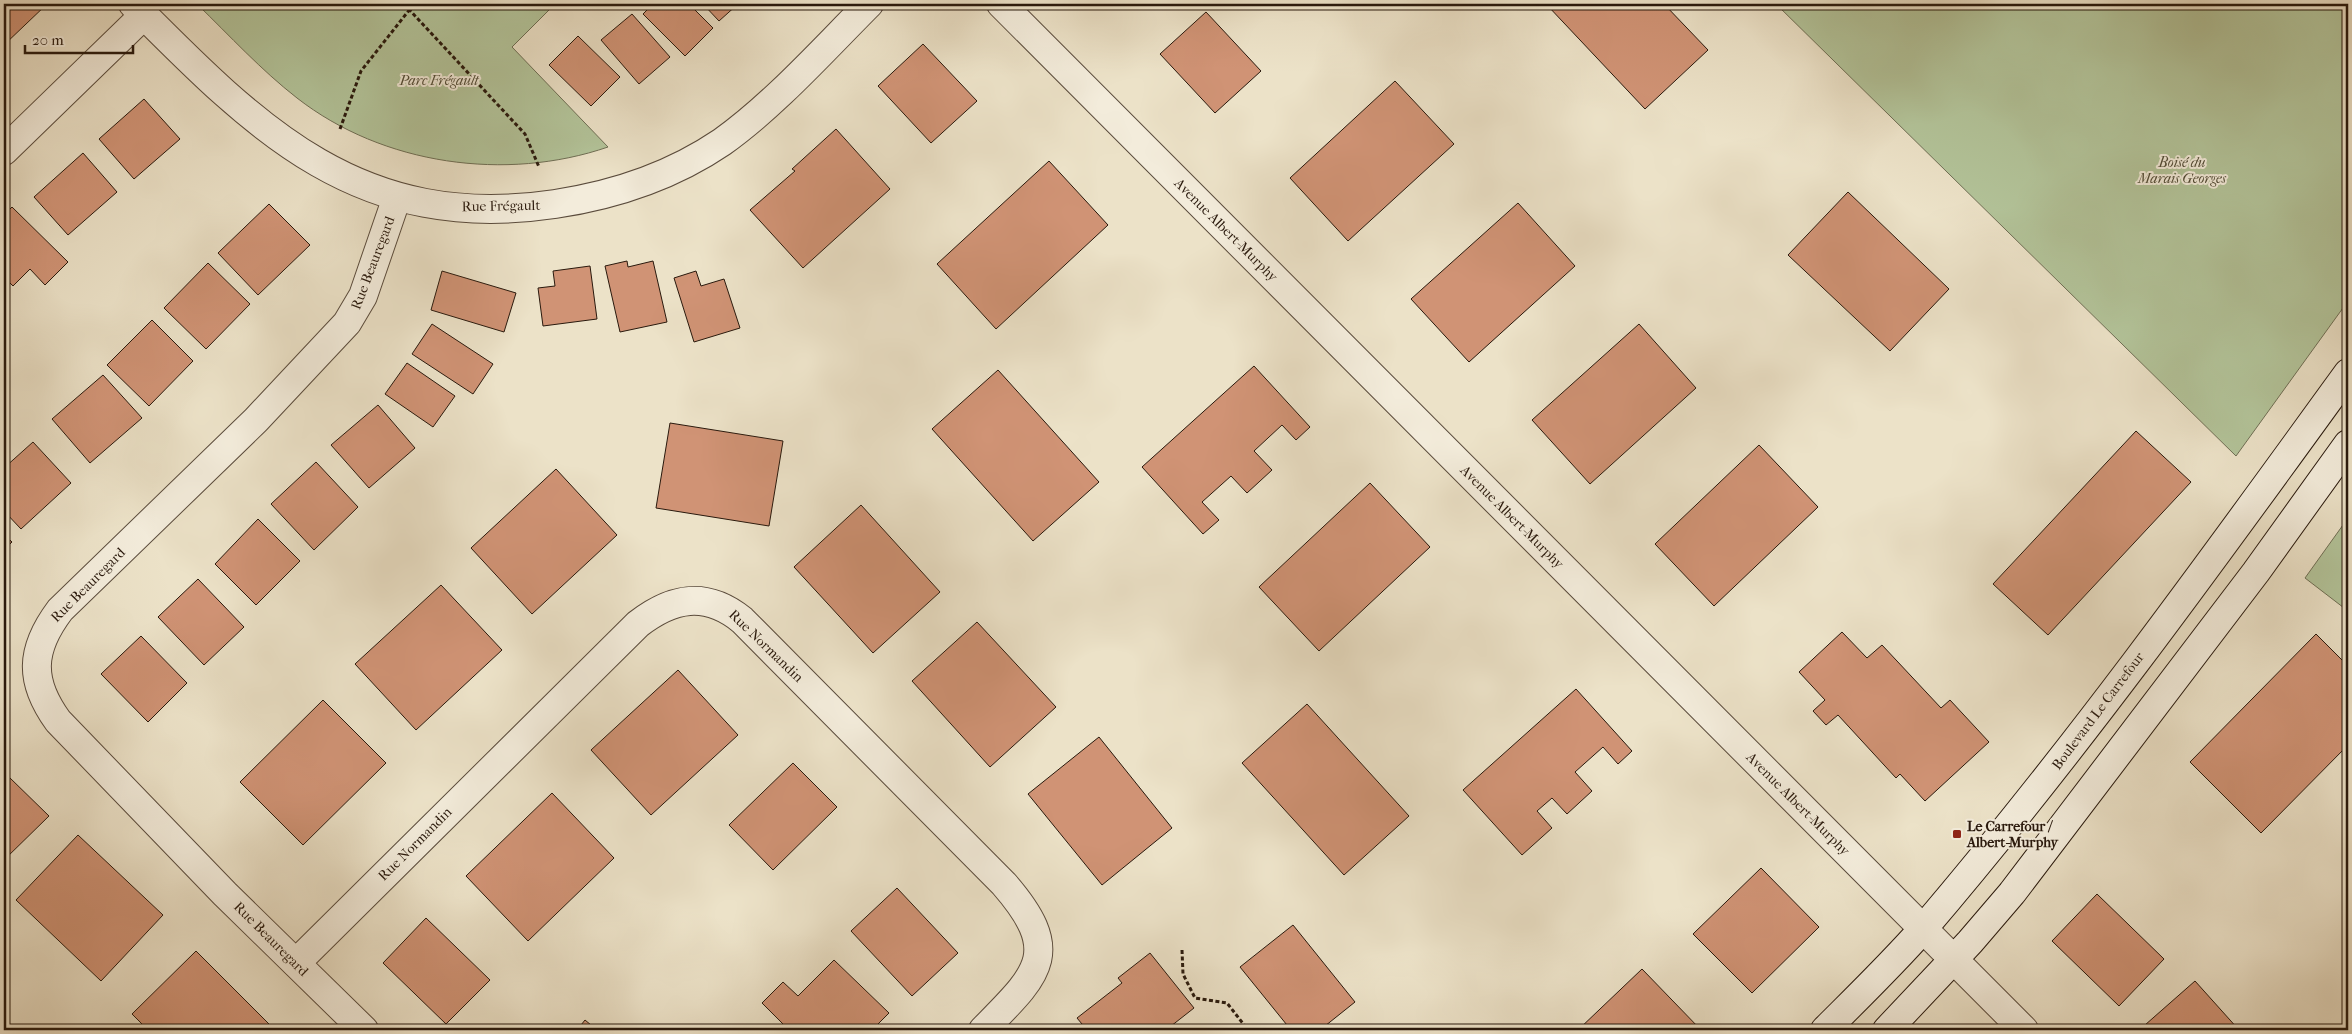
<svg xmlns="http://www.w3.org/2000/svg" width="2352" height="1034" font-family="'IM FELL French Canon',serif">
<style>
.green{fill:#b3c49a;stroke:#6e6e54}
.building{fill:#d09375;stroke:#29190d}
.lines{fill:none;stroke-linecap:round;stroke-linejoin:round}
.street-casing{stroke:#5a4b3c;stroke-width:30}
.secondary-casing{stroke:#29190d;stroke-width:30}
.path{stroke:#29190d;stroke-width:3;stroke-dasharray:4 2.5;stroke-linecap:butt}
.street{stroke:#f3ecdb;stroke-width:28}
.secondary{stroke:#f3ecdb;stroke-width:28}
.poi-dot{fill:#8f2418;stroke:#f3ecdb;stroke-width:2}
.labels{text-anchor:middle;dominant-baseline:central;stroke-width:4;stroke-linejoin:round;paint-order:stroke}
.park-label{font-size:14px;font-style:italic;fill:#524c37;stroke:#f3ecdb}
.street-label{font-size:14px;fill:#29190d;stroke:#f3ecdb}
.poi-label{font-size:14px;font-weight:bold;fill:#29190d;stroke:#f3ecdb;text-anchor:start}
</style>
<rect width="100%" height="100%" fill="#ece2c8"/>
<filter id="stains"><feTurbulence type="fractalNoise" baseFrequency=".004" numOctaves="4"/><feColorMatrix values="0 0 0 0 .2 0 0 0 0 .09 0 0 0 0 .02 0 0 0 .5 -.17"/></filter>
<radialGradient id="worn" r=".72"><stop offset=".6" stop-color="#630" stop-opacity="0"/><stop offset="1" stop-color="#630" stop-opacity=".3"/></radialGradient>
<g class="green">
<path d="M 197,4 L 555,4 L 512,47 L 608,147 C 506,182 383,165 297,98 C 261,70 230,36 197,4 Z"/>
<path d="M 1776,4 L 2348,4 L 2348,301 L 2236,456 Z"/>
<path d="M 2348,518 L 2348,611 L 2305,578 Z"/>
</g>
<g class="building">
<path d="M 4,4 L 47,4 L 4,45 Z"/>
<path d="M 653,4 L 689,4 L 713,28 L 685,56 L 643,14 Z"/>
<path d="M 703,4 L 738,4 L 719,21 Z"/>
<path d="M 1548,4 L 1664,4 L 1708,50 L 1645,109 L 1547,5 Z"/>
<path d="M 1206,12 L 1261,71 L 1215,113 L 1160,54 Z"/>
<path d="M 632,14 L 670,57 L 639,84 L 601,40 Z"/>
<path d="M 578,36 L 620,77 L 591,106 L 549,65 Z"/>
<path d="M 923,44 L 977,101 L 931,143 L 878,86 Z"/>
<path d="M 1395,81 L 1454,144 L 1348,241 L 1290,178 Z"/>
<path d="M 144,99 L 180,139 L 134,179 L 99,139 Z"/>
<path d="M 836,129 L 890,189 L 803,268 L 750,210 L 795,171 L 792,169 Z"/>
<path d="M 83,153 L 117,192 L 68,235 L 34,197 Z"/>
<path d="M 1049,161 L 1108,225 L 996,329 L 937,264 Z"/>
<path d="M 1848,192 L 1949,289 L 1890,351 L 1788,255 Z"/>
<path d="M 1518,203 L 1575,266 L 1469,362 L 1411,299 Z"/>
<path d="M 269,204 L 310,245 L 258,295 L 218,253 Z"/>
<path d="M 12,207 L 68,262 L 45,285 L 30,269 L 13,286 L 4,277 L 4,215 Z"/>
<path d="M 627,261 L 628,267 L 653,261 L 667,322 L 620,332 L 605,266 Z"/>
<path d="M 208,263 L 250,304 L 206,349 L 164,308 Z"/>
<path d="M 590,266 L 597,319 L 543,326 L 538,288 L 555,286 L 553,271 Z"/>
<path d="M 442,271 L 516,293 L 504,332 L 431,310 Z"/>
<path d="M 696,271 L 701,286 L 724,279 L 740,328 L 694,342 L 674,278 Z"/>
<path d="M 152,320 L 193,361 L 149,406 L 107,365 Z"/>
<path d="M 432,324 L 493,364 L 473,394 L 412,354 Z"/>
<path d="M 1639,324 L 1696,388 L 1590,484 L 1532,420 Z"/>
<path d="M 407,363 L 455,396 L 433,427 L 385,394 Z"/>
<path d="M 1254,366 L 1310,427 L 1296,440 L 1282,425 L 1254,451 L 1272,470 L 1247,493 L 1231,476 L 1202,502 L 1219,520 L 1203,534 L 1142,467 Z"/>
<path d="M 998,370 L 1099,482 L 1033,541 L 932,429 Z"/>
<path d="M 103,375 L 142,418 L 90,463 L 52,419 Z"/>
<path d="M 378,405 L 415,448 L 369,488 L 331,445 Z"/>
<path d="M 670,423 L 783,441 L 769,526 L 656,508 Z"/>
<path d="M 2136,431 L 2191,482 L 2048,635 L 1993,584 Z"/>
<path d="M 33,442 L 71,483 L 21,529 L 4,511 L 4,468 Z"/>
<path d="M 1759,445 L 1818,507 L 1714,606 L 1655,544 Z"/>
<path d="M 316,462 L 358,507 L 314,550 L 271,504 Z"/>
<path d="M 556,469 L 617,535 L 532,614 L 471,548 Z"/>
<path d="M 1370,483 L 1430,547 L 1319,651 L 1259,587 Z"/>
<path d="M 861,505 L 940,592 L 873,653 L 794,567 Z"/>
<path d="M 258,519 L 300,561 L 256,605 L 215,564 Z"/>
<path d="M 4,534 L 12,542 L 4,550 Z"/>
<path d="M 198,579 L 244,627 L 204,665 L 158,617 Z"/>
<path d="M 441,585 L 502,650 L 416,730 L 355,664 Z"/>
<path d="M 977,622 L 1056,707 L 990,767 L 912,681 Z"/>
<path d="M 1842,632 L 1867,658 L 1882,645 L 1941,708 L 1950,700 L 1989,742 L 1925,801 L 1900,774 L 1896,778 L 1838,715 L 1826,725 L 1813,711 L 1825,700 L 1799,672 Z"/>
<path d="M 2316,634 L 2348,666 L 2348,745 L 2261,833 L 2190,762 Z"/>
<path d="M 141,636 L 187,683 L 148,722 L 101,674 Z"/>
<path d="M 678,670 L 738,735 L 651,815 L 591,750 Z"/>
<path d="M 1576,689 L 1632,751 L 1618,764 L 1603,747 L 1575,772 L 1592,791 L 1567,814 L 1552,798 L 1537,811 L 1552,828 L 1522,855 L 1463,790 Z"/>
<path d="M 323,700 L 386,763 L 303,845 L 240,782 Z"/>
<path d="M 1307,704 L 1409,816 L 1344,875 L 1242,763 Z"/>
<path d="M 1099,737 L 1172,828 L 1102,885 L 1028,794 Z"/>
<path d="M 793,763 L 837,807 L 773,870 L 729,825 Z"/>
<path d="M 9,777 L 49,816 L 4,860 L 4,782 Z"/>
<path d="M 552,793 L 614,858 L 528,941 L 466,876 Z"/>
<path d="M 78,835 L 163,915 L 101,981 L 16,900 Z"/>
<path d="M 1761,868 L 1819,927 L 1752,993 L 1693,934 Z"/>
<path d="M 897,888 L 958,953 L 912,996 L 851,931 Z"/>
<path d="M 2097,894 L 2164,959 L 2119,1006 L 2052,941 Z"/>
<path d="M 426,918 L 490,980 L 446,1024 L 383,963 Z"/>
<path d="M 1293,925 L 1355,1002 L 1320,1030 L 1291,1030 L 1240,967 Z"/>
<path d="M 196,951 L 275,1030 L 148,1030 L 132,1014 Z"/>
<path d="M 1150,953 L 1194,1008 L 1166,1030 L 1087,1030 L 1077,1018 L 1122,983 L 1118,978 Z"/>
<path d="M 834,960 L 889,1013 L 872,1030 L 789,1030 L 762,1003 L 783,982 L 798,996 Z"/>
<path d="M 1642,969 L 1701,1030 L 1578,1030 Z"/>
<path d="M 2195,981 L 2239,1030 L 2150,1030 L 2145,1025 Z"/>
<path d="M 4,1019 L 15,1030 L 4,1030 Z"/>
<path d="M 585,1020 L 597,1030 L 577,1030 Z"/>
</g>
<g class="lines">
<g class="street-casing">
<g id="street">
<path d="M 133,4 C 259,131 360,233 555,204 C 615,195 672,176 722,142 C 774,105 824,49 869,4"/>
<path d="M 1001,4 L 2024,1030"/>
<path d="M 4,151 L 144,15"/>
<path d="M 296,963 L 638,624 C 673,597 706,591 742,620 L 1004,884 C 1064,953 1038,974 983,1030"/>
<path d="M 364,1030 L 225,894 L 58,721 C 29,681 30,650 60,610 L 256,420 L 347,323 L 363,296 L 397,197"/>
</g>
</g>
<g class="secondary-casing">
<g id="secondary">
<path d="M 1825,1030 C 1858,997 1891,965 1922,930 C 2074,752 2211,562 2348,373"/>
<path d="M 1887,1030 L 1970,942 L 2012,893 L 2256,572 L 2348,444"/>
</g>
</g>
<g class="path">
<path d="M 404,4 L 525,134 L 539,167"/>
<path d="M 340,129 L 361,71 L 414,4"/>
<path d="M 1182,950 L 1183,974 L 1195,998 L 1227,1003 L 1248,1030"/>
</g>
<use href="#street" class="street"/>
<use href="#secondary" class="secondary"/>
</g>
<rect class="poi-dot" x="1952" y="829" width="10" height="10" rx="2.5"/>
<g class="labels">
<g class="park-label">
<text x="439" y="80">Parc Frégault</text>
<text x="2182" y="162">Boisé du<tspan x="2182" dy="16">Marais Georges</tspan></text>
</g>
<g class="street-label">
<text transform="translate(501 206) rotate(-1)">Rue Frégault</text>
<text transform="translate(1226 230) rotate(45)">Avenue Albert-Murphy</text>
<text transform="translate(373 263) rotate(-69)">Rue Beauregard</text>
<text transform="translate(1512 517) rotate(45)">Avenue Albert-Murphy</text>
<text transform="translate(88 585) rotate(-45)">Rue Beauregard</text>
<text transform="translate(766 646) rotate(44)">Rue Normandin</text>
<text transform="translate(2098 711) rotate(-53)">Boulevard Le Carrefour</text>
<text transform="translate(1798 804) rotate(45)">Avenue Albert-Murphy</text>
<text transform="translate(415 844) rotate(-45)">Rue Normandin</text>
<text transform="translate(271 939) rotate(45)">Rue Beauregard</text>
</g>
<g class="poi-label">
<text x="1967" y="826">Le Carrefour /<tspan x="1967" dy="16">Albert-Murphy</tspan></text>
</g>
</g>
<rect width="2352" height="1034" fill="none" stroke="#ece2c8" stroke-width="20"/>
<rect x="5" y="5" width="2342" height="1024" fill="none" stroke="#29190d" stroke-width="2.5"/>
<rect x="10" y="10" width="2332" height="1014" fill="none" stroke="#29190d"/>
<path d="M25 45v8h108v-8" fill="none" stroke="#29190d" stroke-width="2.5"/>
<text x="32" y="45" font-size="15" fill="#29190d" stroke="#f3ecdb" stroke-width="4" paint-order="stroke">20 m</text>
<rect width="100%" height="100%" filter="url(#stains)"/>
<rect width="100%" height="100%" fill="url(#worn)"/>
</svg>
